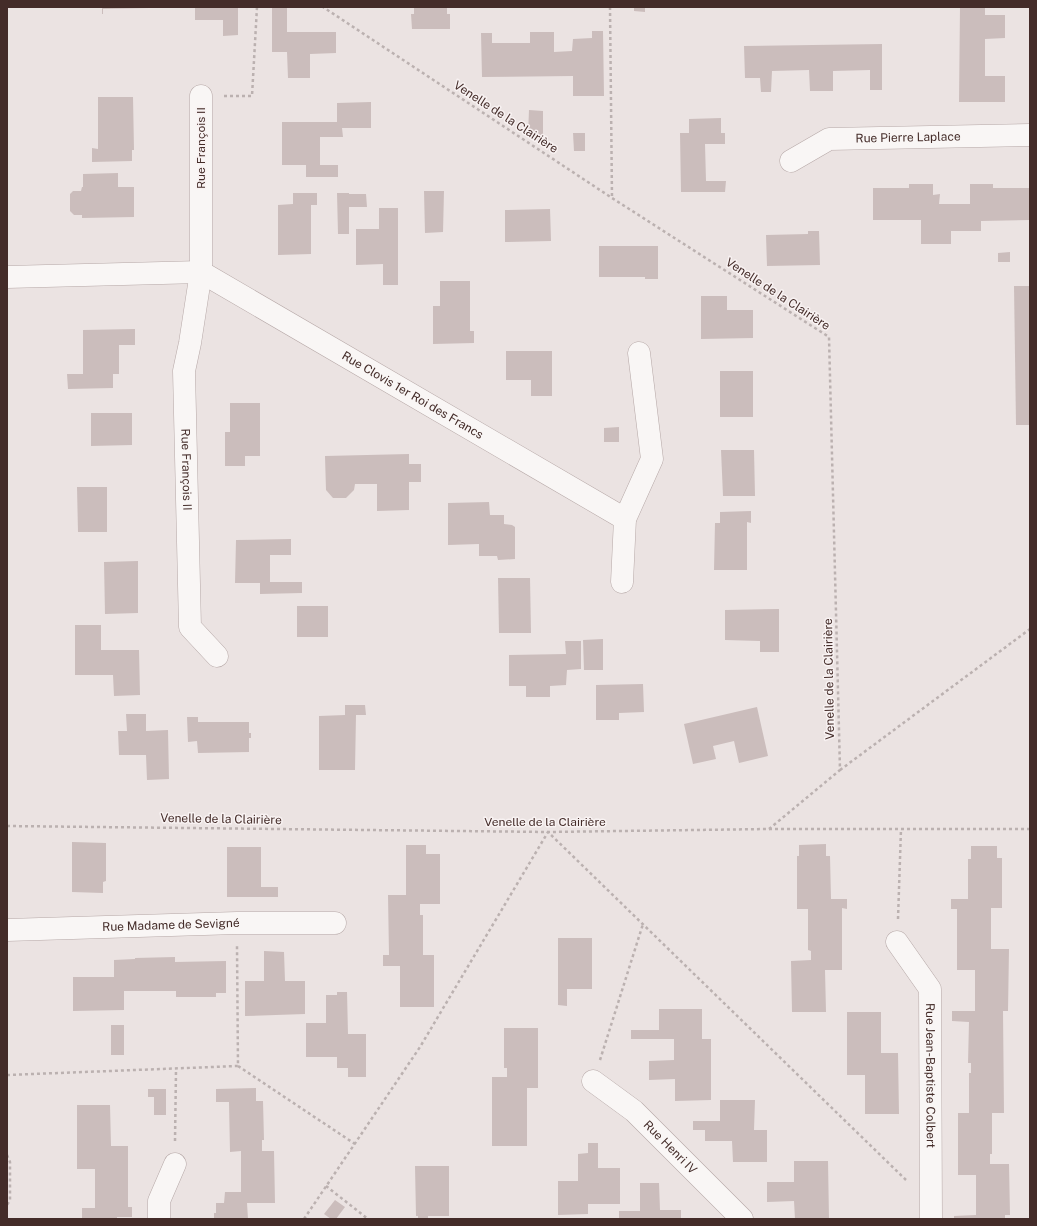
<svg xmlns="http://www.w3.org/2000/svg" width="1037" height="1226" font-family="'Public Sans',sans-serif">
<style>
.building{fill:#cbbdbc}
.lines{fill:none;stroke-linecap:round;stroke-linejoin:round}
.minor-casing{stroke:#b6a8a7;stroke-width:23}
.path{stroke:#bbb1b0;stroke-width:2.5;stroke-dasharray:3 3;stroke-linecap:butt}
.minor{stroke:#f9f6f5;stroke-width:22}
.labels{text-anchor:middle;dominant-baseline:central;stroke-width:3;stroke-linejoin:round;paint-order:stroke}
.street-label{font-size:12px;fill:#442c29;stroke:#f8f2f2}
</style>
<rect width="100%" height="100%" fill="#ebe3e2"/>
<g class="building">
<path d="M 102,7 L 149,7 L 149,8 L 103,9 L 103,14 L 102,14 Z"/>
<path d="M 195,7 L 238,7 L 238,35 L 223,36 L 223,20 L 195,20 Z"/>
<path d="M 272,7 L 287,7 L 287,32 L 336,32 L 336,53 L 310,54 L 310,78 L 288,78 L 287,52 L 272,52 Z"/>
<path d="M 414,7 L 447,7 L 447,14 L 450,14 L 450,29 L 412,29 L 411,14 L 414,14 Z"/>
<path d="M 634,7 L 645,7 L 645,12 L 634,11 Z"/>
<path d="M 960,7 L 985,7 L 985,15 L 1005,15 L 1005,38 L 985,39 L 985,76 L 1005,76 L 1005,102 L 959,102 Z"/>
<path d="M 592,31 L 603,31 L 604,96 L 573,96 L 573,76 L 482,77 L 481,33 L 492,33 L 492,43 L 530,43 L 530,32 L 554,32 L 554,52 L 572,51 L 573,39 L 592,38 Z"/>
<path d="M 882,44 L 882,90 L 870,90 L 870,70 L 833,71 L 833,91 L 810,91 L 809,70 L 772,71 L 771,92 L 761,92 L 760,78 L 745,78 L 744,46 Z"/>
<path d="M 98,97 L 133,97 L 134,150 L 132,150 L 132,161 L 92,162 L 92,148 L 98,149 Z"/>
<path d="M 371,102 L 371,128 L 342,128 L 343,137 L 320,137 L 320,165 L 338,165 L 338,177 L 306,177 L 306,165 L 282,165 L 282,122 L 337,122 L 337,103 Z"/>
<path d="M 529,110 L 543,111 L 543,144 L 528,135 Z"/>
<path d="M 721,118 L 721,133 L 725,133 L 725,144 L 705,144 L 706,181 L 726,181 L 725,192 L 681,192 L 680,133 L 689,133 L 689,119 Z"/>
<path d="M 573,133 L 585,133 L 585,151 L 574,151 Z"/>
<path d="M 118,173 L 118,187 L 134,187 L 134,217 L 82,218 L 82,215 L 74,215 L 70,211 L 70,194 L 73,191 L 81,191 L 82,187 L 83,187 L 83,174 Z"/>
<path d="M 909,184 L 933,184 L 933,195 L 940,194 L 939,204 L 970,204 L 970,184 L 993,184 L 993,188 L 1030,188 L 1030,220 L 981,221 L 981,231 L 951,231 L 951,244 L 921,244 L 921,220 L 873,220 L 873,188 L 909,188 Z"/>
<path d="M 424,191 L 444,191 L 443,232 L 425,233 Z"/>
<path d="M 293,193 L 317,193 L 317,205 L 311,205 L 311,254 L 278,255 L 278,205 L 293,204 Z"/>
<path d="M 337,193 L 349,193 L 349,194 L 366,194 L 367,207 L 349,207 L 349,234 L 338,234 Z"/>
<path d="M 379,208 L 398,208 L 398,285 L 383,285 L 383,264 L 356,265 L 356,229 L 379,229 Z"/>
<path d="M 550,209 L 551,241 L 505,242 L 505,210 Z"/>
<path d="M 808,231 L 819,231 L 820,265 L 767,266 L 766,235 L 808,234 Z"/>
<path d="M 599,246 L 658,246 L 658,279 L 645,279 L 645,277 L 599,277 Z"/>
<path d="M 1010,252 L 1010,262 L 998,262 L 998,253 Z"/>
<path d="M 440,281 L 470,281 L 470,331 L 474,331 L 474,343 L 433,344 L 433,306 L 440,306 Z"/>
<path d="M 1014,286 L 1030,286 L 1030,425 L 1016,425 Z"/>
<path d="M 701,296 L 727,296 L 727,310 L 753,310 L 753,338 L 701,339 Z"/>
<path d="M 135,329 L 135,345 L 119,345 L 119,374 L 113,374 L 113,388 L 68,389 L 67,374 L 83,374 L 83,330 Z"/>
<path d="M 506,351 L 552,351 L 552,396 L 531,396 L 531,380 L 506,380 Z"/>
<rect x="720" y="371" width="33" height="46"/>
<path d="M 230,403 L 260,403 L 260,456 L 245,456 L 245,466 L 225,466 L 225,432 L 230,432 Z"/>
<path d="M 91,413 L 132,413 L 132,445 L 91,446 Z"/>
<path d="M 619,427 L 619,442 L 604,442 L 604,428 Z"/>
<path d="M 721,450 L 754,450 L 755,496 L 723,496 Z"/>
<path d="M 409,454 L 409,464 L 421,464 L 421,482 L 409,482 L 409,510 L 377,511 L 377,484 L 355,484 L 354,490 L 346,498 L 333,498 L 326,490 L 325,456 Z"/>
<path d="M 77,487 L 107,487 L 107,532 L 78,532 Z"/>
<path d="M 489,502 L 490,515 L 504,515 L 504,524 L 512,525 L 515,527 L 515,559 L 498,560 L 497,556 L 479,556 L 479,544 L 448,545 L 448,503 Z"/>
<path d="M 751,511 L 751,523 L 747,522 L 747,570 L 714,570 L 715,523 L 720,523 L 720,512 Z"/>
<path d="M 291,539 L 291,555 L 270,555 L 270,582 L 302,582 L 302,593 L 260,594 L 260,583 L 235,583 L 236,540 Z"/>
<path d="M 138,561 L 138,613 L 105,614 L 104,562 Z"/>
<path d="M 498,578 L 530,578 L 531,633 L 499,633 Z"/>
<rect x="297" y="606" width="31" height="31"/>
<path d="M 779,609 L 779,652 L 760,652 L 760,641 L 725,640 L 725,610 Z"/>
<path d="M 75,625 L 101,625 L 101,650 L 139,650 L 140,695 L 114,696 L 113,675 L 75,675 Z"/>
<path d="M 603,639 L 603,670 L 584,670 L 583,640 Z"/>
<path d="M 565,641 L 581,641 L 581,669 L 567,670 L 566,685 L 550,686 L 550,697 L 526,697 L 526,686 L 509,686 L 509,655 L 566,654 Z"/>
<path d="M 643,684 L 644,712 L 619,713 L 619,720 L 596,720 L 596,685 Z"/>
<path d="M 345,705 L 365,705 L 366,715 L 356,715 L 355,770 L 319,770 L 319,716 L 345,715 Z"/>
<path d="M 757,707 L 768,756 L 739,763 L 734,741 L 713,746 L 716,759 L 693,764 L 684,724 Z"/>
<path d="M 126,714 L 146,714 L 146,731 L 168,730 L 169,779 L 147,780 L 146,755 L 119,755 L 118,731 L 127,731 Z"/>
<path d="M 187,717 L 198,717 L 198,722 L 249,722 L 249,733 L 251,733 L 251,738 L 249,738 L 249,752 L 198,753 L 197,741 L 188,742 Z"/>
<path d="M 72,842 L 106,843 L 106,881 L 103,882 L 103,893 L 72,892 Z"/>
<path d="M 826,844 L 826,856 L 830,856 L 831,899 L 847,899 L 847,909 L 842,908 L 842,970 L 825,970 L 826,1012 L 792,1012 L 791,961 L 811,960 L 811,951 L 808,950 L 808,909 L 797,909 L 797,856 L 799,856 L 799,845 Z"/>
<path d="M 406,845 L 426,845 L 426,854 L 440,854 L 440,904 L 420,904 L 420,915 L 423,915 L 423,955 L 434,955 L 434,1007 L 400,1007 L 400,966 L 383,966 L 383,955 L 389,955 L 388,895 L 406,895 Z"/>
<path d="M 971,846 L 997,846 L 997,858 L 1002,858 L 1002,908 L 991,908 L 991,949 L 1009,949 L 1008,1011 L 1003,1011 L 1004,1113 L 992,1113 L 992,1154 L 990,1154 L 990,1164 L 1009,1164 L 1010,1215 L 1005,1215 L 1005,1219 L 954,1219 L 954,1216 L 976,1215 L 976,1175 L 958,1175 L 958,1113 L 969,1113 L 969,1073 L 971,1073 L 971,1063 L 968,1063 L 969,1022 L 952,1021 L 952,1011 L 975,1011 L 975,970 L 957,970 L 957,909 L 951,909 L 951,899 L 968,899 L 968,859 L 971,859 Z"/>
<path d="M 227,847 L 261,847 L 261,887 L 278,887 L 278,897 L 227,897 Z"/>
<path d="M 558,938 L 592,938 L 592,989 L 567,989 L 567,1006 L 558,1005 Z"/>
<path d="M 264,951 L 284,952 L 285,981 L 305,981 L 305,1014 L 245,1016 L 245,981 L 264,981 Z"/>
<path d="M 175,957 L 175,962 L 226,961 L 226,993 L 216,993 L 216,997 L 176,997 L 176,991 L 124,991 L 124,1010 L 73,1011 L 73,977 L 114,977 L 114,960 L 135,959 L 135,958 Z"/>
<path d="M 337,992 L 347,992 L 348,1034 L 366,1034 L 366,1077 L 348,1077 L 348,1068 L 337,1068 L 337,1057 L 306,1057 L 306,1023 L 326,1023 L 326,995 L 337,995 Z"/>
<path d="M 659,1009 L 702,1009 L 702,1039 L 711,1039 L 711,1100 L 675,1101 L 675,1079 L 649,1080 L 649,1061 L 674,1060 L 674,1039 L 631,1039 L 631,1030 L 659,1030 Z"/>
<path d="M 847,1012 L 881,1012 L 881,1053 L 898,1053 L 899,1114 L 865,1114 L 865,1075 L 847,1075 Z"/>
<rect x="111" y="1025" width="13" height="30"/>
<path d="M 504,1028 L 538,1028 L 538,1088 L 527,1088 L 527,1146 L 492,1146 L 492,1077 L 507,1077 L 507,1068 L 504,1068 Z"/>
<path d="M 256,1088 L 256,1101 L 263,1101 L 264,1140 L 262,1140 L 262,1151 L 274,1151 L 275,1203 L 247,1203 L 248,1219 L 214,1219 L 214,1213 L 216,1213 L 216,1203 L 224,1203 L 225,1192 L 241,1192 L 241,1151 L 230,1152 L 229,1102 L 216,1102 L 216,1089 Z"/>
<path d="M 148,1089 L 166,1089 L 166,1115 L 154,1115 L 154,1097 L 148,1097 Z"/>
<path d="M 720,1100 L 755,1100 L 754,1130 L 767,1130 L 767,1162 L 733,1162 L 732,1141 L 705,1141 L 705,1130 L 693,1130 L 693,1121 L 720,1121 Z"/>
<path d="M 77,1105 L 110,1105 L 111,1146 L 128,1146 L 128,1207 L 132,1207 L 132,1217 L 117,1217 L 117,1219 L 82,1219 L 82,1208 L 95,1208 L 95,1169 L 77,1169 Z"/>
<path d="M 588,1143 L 598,1143 L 598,1168 L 620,1168 L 620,1204 L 588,1204 L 588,1214 L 558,1215 L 558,1181 L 578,1181 L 578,1154 L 588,1153 Z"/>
<path d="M 794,1161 L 828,1161 L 829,1219 L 795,1219 L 794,1201 L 767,1202 L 767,1182 L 794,1182 Z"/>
<path d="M 415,1166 L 449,1166 L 449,1216 L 428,1216 L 428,1219 L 418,1219 L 418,1216 L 416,1216 Z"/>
<path d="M 640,1183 L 659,1183 L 660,1210 L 681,1210 L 681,1219 L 619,1219 L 619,1211 L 640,1211 Z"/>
<path d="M 335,1200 L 345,1207 L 336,1219 L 331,1219 L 324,1214 Z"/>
</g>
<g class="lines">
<g class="minor-casing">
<g id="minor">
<path id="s1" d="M 201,96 L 201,272 L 190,343 L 184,371 L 190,627 L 217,656"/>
<path id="s2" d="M 791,161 L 829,139 L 1030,135"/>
<path id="s3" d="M 7,277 L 201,272 L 625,519"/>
<path d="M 622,582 L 625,519 L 652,459 L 639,353"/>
<path id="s4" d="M 7,930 L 237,923 L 335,923"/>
<path id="s5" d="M 897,942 L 930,989 L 931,1219"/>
<path id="s6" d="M 593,1081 L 634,1111 L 742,1219"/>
<path d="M 159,1219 L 159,1201 L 175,1164"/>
</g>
</g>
<g class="path">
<path d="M 610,7 L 612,198"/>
<path d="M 224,96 L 252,96 L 257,7"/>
<path d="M 840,770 L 1030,629"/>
<path d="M 7,826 L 548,832 L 769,829 L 840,770 L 829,337 L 612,198 L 323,7"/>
<path d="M 769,829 L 1030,829"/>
<path d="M 898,919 L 901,829"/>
<path d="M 600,1060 L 643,924"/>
<path d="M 238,1066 L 355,1144"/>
<path d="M 7,1075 L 238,1066 L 237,946"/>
<path d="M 175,1141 L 176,1070"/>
<path d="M 7,1155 L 10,1162 L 10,1200 L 7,1205"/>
<path d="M 326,1186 L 368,1219"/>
<path d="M 304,1219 L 420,1047 L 548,832 L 906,1180"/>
</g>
<use href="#minor" class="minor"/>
</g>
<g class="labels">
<g class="street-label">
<text transform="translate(506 117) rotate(33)">Venelle de la Clairière</text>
<text stroke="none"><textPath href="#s2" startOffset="123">Rue Pierre Laplace</textPath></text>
<text transform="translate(201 148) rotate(-90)">Rue François II</text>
<text transform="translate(778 294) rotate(33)">Venelle de la Clairière</text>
<text stroke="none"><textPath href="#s3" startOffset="439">Rue Clovis 1er Roi des Francs</textPath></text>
<text stroke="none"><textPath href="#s1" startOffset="375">Rue François II</textPath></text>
<text transform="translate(829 679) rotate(-91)">Venelle de la Clairière</text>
<text transform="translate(221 819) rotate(1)">Venelle de la Clairière</text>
<text x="545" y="822">Venelle de la Clairière</text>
<text stroke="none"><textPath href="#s4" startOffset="164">Rue Madame de Sevigné</textPath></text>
<text stroke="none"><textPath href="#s5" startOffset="144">Rue Jean-Baptiste Colbert</textPath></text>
<text stroke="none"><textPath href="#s6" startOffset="102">Rue Henri IV</textPath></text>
</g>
</g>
<rect width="1037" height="1226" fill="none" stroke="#442c29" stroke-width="16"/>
</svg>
